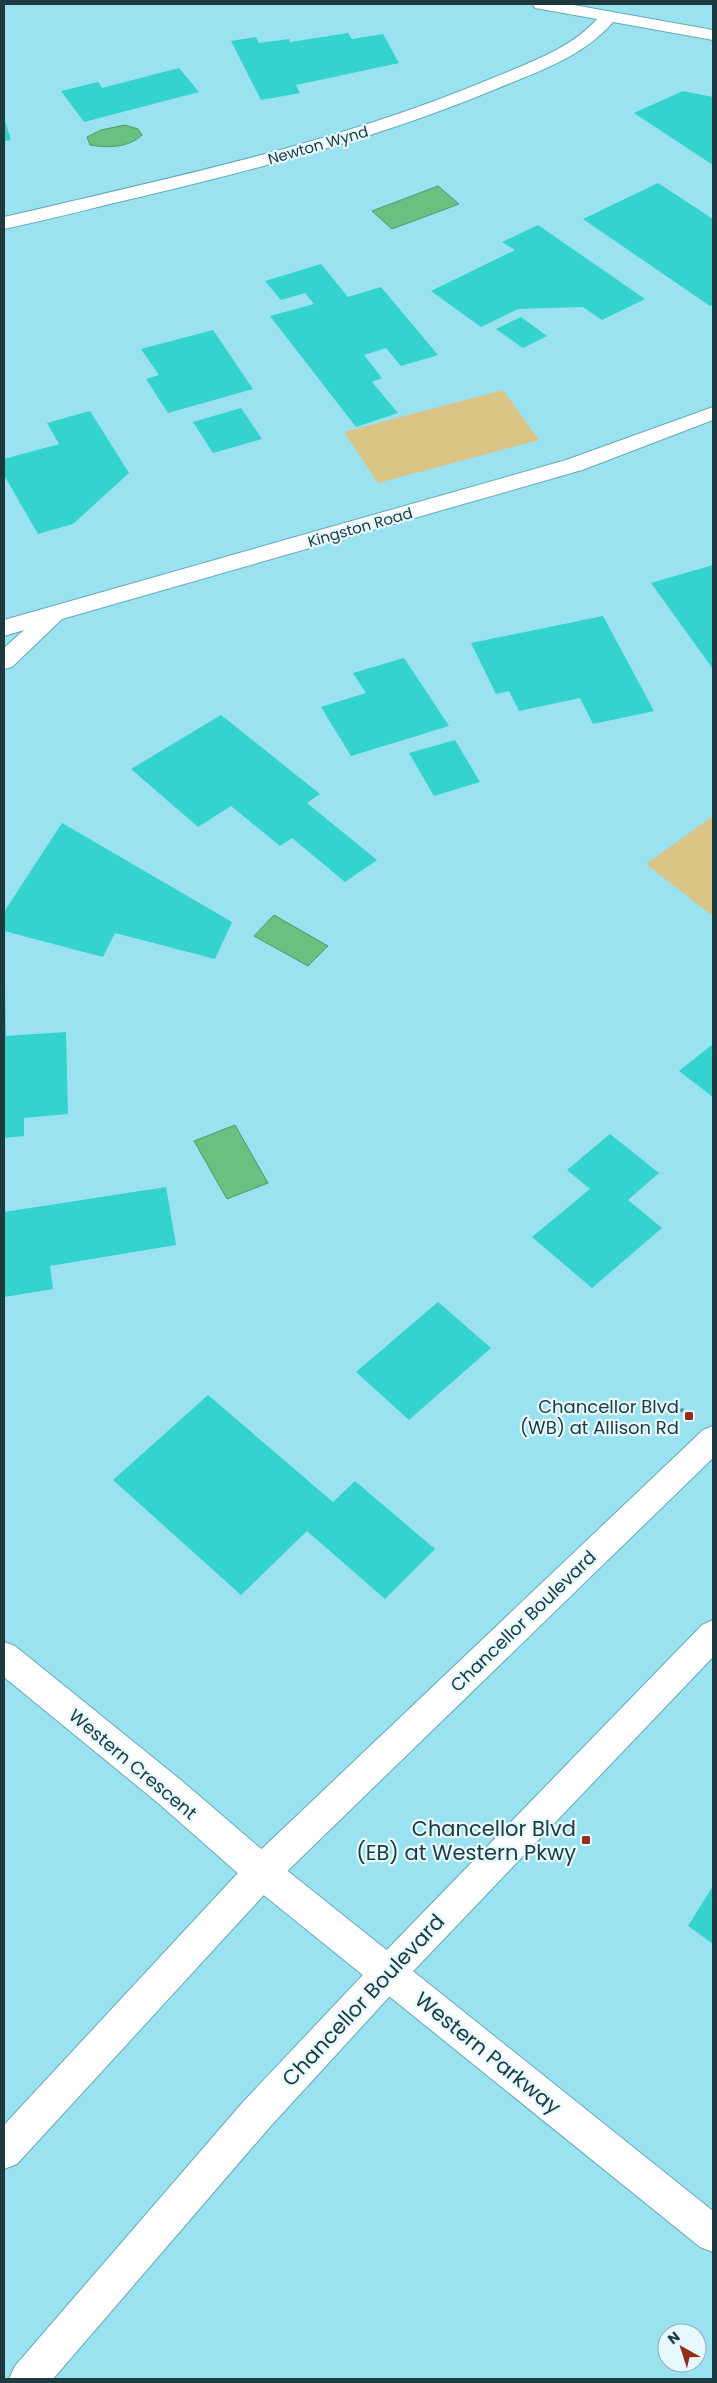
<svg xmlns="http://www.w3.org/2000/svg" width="717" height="2383" font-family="Poppins,sans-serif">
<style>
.green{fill:#dbc586}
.water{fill:#68c081;stroke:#51986e}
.building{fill:#34d3ce}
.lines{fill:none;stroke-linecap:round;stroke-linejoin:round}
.street-casing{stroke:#64abb9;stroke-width:2}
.secondary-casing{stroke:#64abb9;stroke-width:2}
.path{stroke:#5d919b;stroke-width:4;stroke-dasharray:4.5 4.5;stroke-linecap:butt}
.street{fill:#fff;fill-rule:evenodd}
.secondary{fill:#fff;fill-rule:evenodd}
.poi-dot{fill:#962c1d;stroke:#e5f9fe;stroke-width:2}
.labels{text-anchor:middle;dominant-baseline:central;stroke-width:4.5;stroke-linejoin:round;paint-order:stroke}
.far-street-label{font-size:15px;fill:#1c3a40;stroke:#e5f9fe}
.poi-label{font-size:18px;fill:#1c3a40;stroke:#e5f9fe;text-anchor:end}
.street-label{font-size:18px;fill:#1c3a40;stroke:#e5f9fe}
.near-poi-label{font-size:21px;fill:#1c3a40;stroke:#e5f9fe;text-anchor:end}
.near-street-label{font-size:21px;fill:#1c3a40;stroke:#e5f9fe}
</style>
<rect width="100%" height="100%" fill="#9ae2f0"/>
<g class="green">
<path d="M 503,390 L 539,440 L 378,483 L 344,432 Z"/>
<path d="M 713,816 L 713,916 L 646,864 Z"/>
</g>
<g class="water">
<path d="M 125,125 L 138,129 L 142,135 C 128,148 109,148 90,145 L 87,137 L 101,130 Z"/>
<path d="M 438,186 L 459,204 L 392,229 L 372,211 Z"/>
<path d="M 274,915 L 328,946 L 308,966 L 254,936 Z"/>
<path d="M 235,1125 L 268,1183 L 227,1199 L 194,1141 Z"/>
</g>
<g class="building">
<path d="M 348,33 L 352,39 L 383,34 L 399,63 L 296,85 L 300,93 L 261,100 L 231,41 L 256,37 L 259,43 L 289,39 L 290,42 Z"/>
<path d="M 179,68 L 199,92 L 84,122 L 61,91 L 98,82 L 102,88 Z"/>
<path d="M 683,91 L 713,97 L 713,165 L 634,113 Z"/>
<path d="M 4,118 L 11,140 L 4,141 Z"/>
<path d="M 658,183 L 713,219 L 713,305 L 710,306 L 583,219 Z"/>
<path d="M 538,225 L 645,299 L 602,320 L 583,307 L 518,309 L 481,327 L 431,291 L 515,250 L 502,242 Z"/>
<path d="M 321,264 L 348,297 L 381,287 L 438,355 L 401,366 L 386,348 L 364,355 L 382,378 L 372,382 L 398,413 L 356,427 L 270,316 L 314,304 L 305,293 L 281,300 L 265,281 Z"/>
<path d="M 521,317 L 547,336 L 523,348 L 496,329 Z"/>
<path d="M 213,330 L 253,389 L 168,413 L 146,379 L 159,375 L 141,349 Z"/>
<path d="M 241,408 L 262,439 L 213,453 L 193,422 Z"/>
<path d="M 90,411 L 129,473 L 73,524 L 38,534 L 4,475 L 4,459 L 59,444 L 47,423 Z"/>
<path d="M 713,565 L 713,669 L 651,583 Z"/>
<path d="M 603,616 L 654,711 L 593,724 L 580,698 L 519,711 L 509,691 L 496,694 L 471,643 Z"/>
<path d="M 404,658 L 449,726 L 351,756 L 321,707 L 366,693 L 353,673 Z"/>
<path d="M 221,715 L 320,794 L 307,803 L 377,860 L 345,882 L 292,838 L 280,846 L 231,806 L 198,827 L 131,769 Z"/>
<path d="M 455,740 L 480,782 L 434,796 L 409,753 Z"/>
<path d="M 62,823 L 232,922 L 215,959 L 115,933 L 103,957 L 4,931 L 4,912 Z"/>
<path d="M 4,988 L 5,988 L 6,1036 L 66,1032 L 68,1114 L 24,1118 L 24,1136 L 4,1138 Z"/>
<path d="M 713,1044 L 713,1097 L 679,1071 Z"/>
<path d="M 610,1134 L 659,1173 L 628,1200 L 662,1228 L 592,1288 L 532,1237 L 590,1189 L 567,1170 Z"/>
<path d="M 166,1187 L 176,1245 L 50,1266 L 53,1289 L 4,1297 L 4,1212 Z"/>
<path d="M 438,1302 L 491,1348 L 409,1420 L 356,1372 Z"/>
<path d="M 208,1395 L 333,1502 L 355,1481 L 435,1549 L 385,1599 L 307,1531 L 241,1595 L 113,1480 Z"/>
<path d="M 713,1886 L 713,1944 L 688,1926 Z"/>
</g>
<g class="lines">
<g class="street-casing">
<g id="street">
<path d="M 533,4 L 568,4 L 713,30 L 713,40 L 613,22 C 583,57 537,72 496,89 C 383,136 266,167 148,195 C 100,206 52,219 4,229 L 4,217 C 168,178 332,145 488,80 C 525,64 570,50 597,19 L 541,9 L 535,8 Z"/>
<path d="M 713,407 L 713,420 L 582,470 L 62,619 L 12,667 L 4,669 L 4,648 L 24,630 L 4,636 L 4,620 L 566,460 Z"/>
<path d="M 4,1642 L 15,1646 L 182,1781 L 274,1860 L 713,2211 L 713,2252 L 700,2247 L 250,1884 L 158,1803 L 4,1677 Z"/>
</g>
</g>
<g class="secondary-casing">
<g id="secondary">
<path d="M 713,1426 L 713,1458 L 274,1884 L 17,2164 L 4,2169 L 4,2125 L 250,1860 L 703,1430 Z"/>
<path d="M 713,1620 L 713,1657 L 400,1985 L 269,2128 L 53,2379 L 9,2379 L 15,2366 L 243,2102 L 376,1961 L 702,1625 Z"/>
</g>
</g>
<path class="path" d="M 674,1403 L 683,1411"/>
<use href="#street" class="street"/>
<use href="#secondary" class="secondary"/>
</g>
<g class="poi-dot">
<rect x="684" y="1411" width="10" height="10" rx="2.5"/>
<rect x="581" y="1835" width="10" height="10" rx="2.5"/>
</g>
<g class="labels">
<g class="far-street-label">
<text transform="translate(318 145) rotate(-16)">Newton Wynd</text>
<text transform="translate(360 527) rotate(-16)">Kingston Road</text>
</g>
<g class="poi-label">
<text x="679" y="1406">Chancellor Blvd<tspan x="679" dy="21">(WB) at Allison Rd</tspan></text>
</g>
<g class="street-label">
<text transform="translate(523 1621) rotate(-44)">Chancellor Boulevard</text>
<text transform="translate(133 1764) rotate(40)">Western Crescent</text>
</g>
<g class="near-poi-label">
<text x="576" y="1828">Chancellor Blvd<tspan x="576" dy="24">(EB) at Western Pkwy</tspan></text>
</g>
<g class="near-street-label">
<text transform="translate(363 2000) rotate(-47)">Chancellor Boulevard</text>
<text transform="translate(488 2053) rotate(39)">Western Parkway</text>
</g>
</g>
<rect width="717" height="2383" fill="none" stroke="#1c3a40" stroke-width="10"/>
<g transform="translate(682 2348) rotate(321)"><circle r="24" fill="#e5f9fe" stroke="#95adb2"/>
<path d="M0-4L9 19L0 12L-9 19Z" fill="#962c1d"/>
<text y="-8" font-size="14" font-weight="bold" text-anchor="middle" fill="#1c3a40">N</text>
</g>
</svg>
